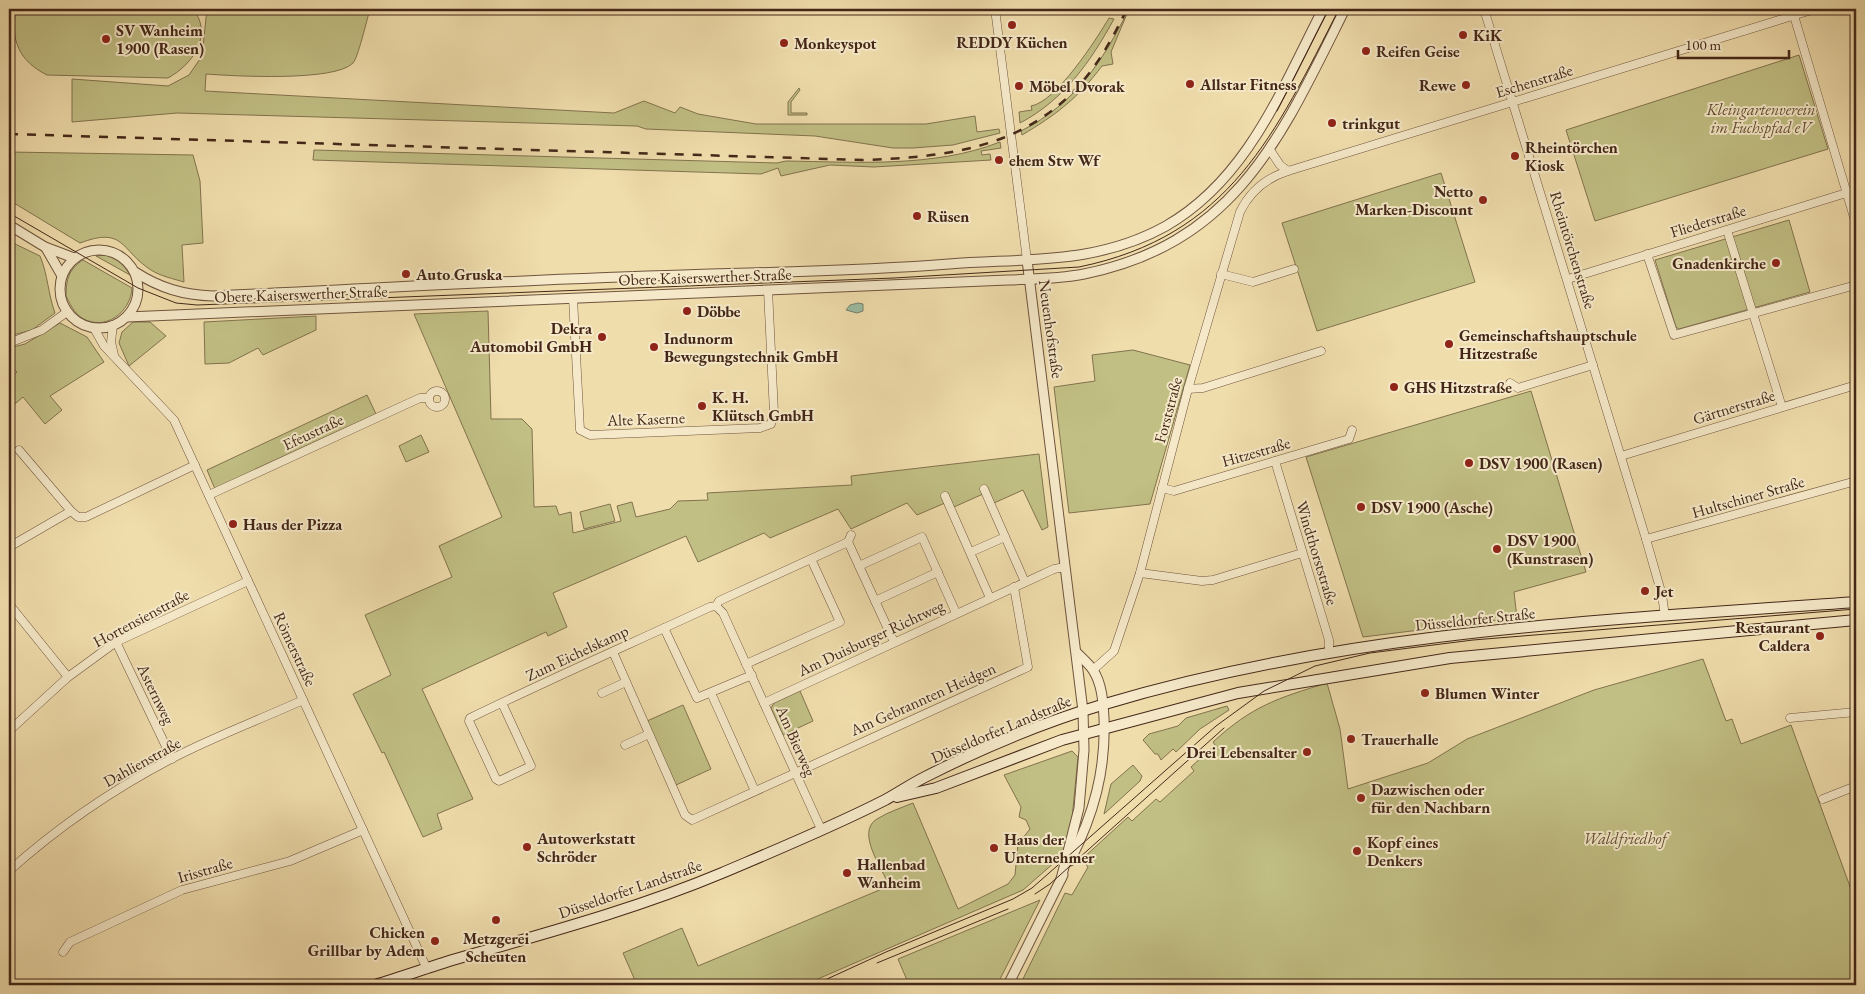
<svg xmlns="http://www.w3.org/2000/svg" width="1865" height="994" font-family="'EB Garamond',serif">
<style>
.green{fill:#c1bf84;stroke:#82734e}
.water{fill:#9bbda4;stroke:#78816c}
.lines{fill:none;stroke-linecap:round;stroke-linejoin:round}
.minor-casing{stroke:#6f543d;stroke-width:9}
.tertiary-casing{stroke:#6f543d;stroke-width:11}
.secondary-casing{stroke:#442718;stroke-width:12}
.minor{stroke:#f5e9c9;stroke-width:8}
.tertiary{stroke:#f5e9c9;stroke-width:9}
.secondary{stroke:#f5e9c9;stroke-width:10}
.tram{stroke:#442718;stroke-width:1}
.rail{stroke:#442718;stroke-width:2.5;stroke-dasharray:9 9;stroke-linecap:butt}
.poi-dot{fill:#8f2418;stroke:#f5e9c9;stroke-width:2}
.labels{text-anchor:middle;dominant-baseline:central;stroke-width:4;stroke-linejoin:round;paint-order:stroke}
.poi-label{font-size:16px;font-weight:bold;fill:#442718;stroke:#f5e9c9;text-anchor:start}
.street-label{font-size:16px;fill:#442718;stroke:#f5e9c9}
.park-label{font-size:16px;font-style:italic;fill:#634d33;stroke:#f5e9c9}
</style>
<rect width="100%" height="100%" fill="#f0ddac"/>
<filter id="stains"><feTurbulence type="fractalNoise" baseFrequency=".004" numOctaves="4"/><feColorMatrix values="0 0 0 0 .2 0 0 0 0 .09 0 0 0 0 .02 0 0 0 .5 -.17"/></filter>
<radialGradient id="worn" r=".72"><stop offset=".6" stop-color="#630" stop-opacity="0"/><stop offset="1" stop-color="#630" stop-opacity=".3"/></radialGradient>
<g class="green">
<path d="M 16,9 L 193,9 C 214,35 192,65 168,78 L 47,75 C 19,61 10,40 16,9 Z"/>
<path d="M 207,9 L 370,9 C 367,19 358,58 353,63 C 335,82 233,76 206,74 L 205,91 L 614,113 L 644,101 L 675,113 L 680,107 L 698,114 L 756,124 L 926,124 L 975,116 L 977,132 L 999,129 L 1000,133 L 953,145 L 913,148 L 893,148 L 815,136 L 646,129 L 637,126 L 177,113 L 72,122 L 72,79 L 168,86 L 189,75 L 202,56 Z"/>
<path d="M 1129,9 L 1111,52 L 1113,64 L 1102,66 C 1078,98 1056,115 1022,135 L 1021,131 C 1076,103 1102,62 1129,9 Z"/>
<path d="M 1109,18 L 1114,19 C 1091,61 1064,100 1020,123 L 1019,112 L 1032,110 L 1031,106 C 1056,102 1096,40 1109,18 Z"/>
<path d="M 1799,55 L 1828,149 L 1595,221 L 1566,130 Z"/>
<path d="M 799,88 L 800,90 L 791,102 L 791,113 L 807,113 L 807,115 L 788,115 L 788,102 Z"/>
<path d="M 1000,142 L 1001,148 L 981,151 L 982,155 L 990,154 L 991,160 L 874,167 L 830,165 L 781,176 L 778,168 L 761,174 L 313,160 L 314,150 L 777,163 L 786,161 C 856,162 934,168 1000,142 Z"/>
<path d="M 9,152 L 193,155 L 200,181 L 203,243 L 182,245 L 184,282 C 174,279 160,276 151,270 C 120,250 125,226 80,243 L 9,200 Z"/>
<path d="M 1441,173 L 1475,282 L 1317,331 L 1282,223 Z"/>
<path d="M 1789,220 L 1810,292 L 1679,329 L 1676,327 L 1655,260 Z"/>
<path d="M 9,241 L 40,256 C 48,275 48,294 55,313 L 32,330 L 9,336 Z"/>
<path d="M 107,255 C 118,260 124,264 130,275 L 96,256 Z"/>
<path d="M 83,260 L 132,288 C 131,312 105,332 82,318 C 74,313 70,304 66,296 C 66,279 69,269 83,260 Z"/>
<path d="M 488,311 L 491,419 L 522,419 L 532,429 L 534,507 L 556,506 L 559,515 L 571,512 L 573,533 L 621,521 L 617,506 L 632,502 L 636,517 L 670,509 L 678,501 L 708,500 L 707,493 L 852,485 L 851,476 L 1039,454 L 1048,527 L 1042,530 L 1023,490 L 994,503 L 983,494 L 954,507 L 945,503 L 917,515 L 907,503 L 851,529 L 838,509 L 770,538 L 764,533 L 698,562 L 686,536 L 553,593 L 567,627 L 548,636 L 546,632 L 422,689 L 473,799 L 437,814 L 442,829 L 423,837 L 384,752 L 382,753 L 353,694 L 391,675 L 365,615 L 452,577 L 439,546 L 502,517 L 414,314 Z"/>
<path d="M 316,316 L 316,330 L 263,355 L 258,348 L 229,363 L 205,364 L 204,322 Z"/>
<path d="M 133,322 L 150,322 L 166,336 L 129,366 L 119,343 L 122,332 Z"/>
<path d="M 60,323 L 87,337 L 104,362 L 50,396 L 62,410 L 45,424 L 23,397 L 9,409 L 9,380 L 17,372 L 9,363 L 9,348 L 25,344 Z"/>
<path d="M 1133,350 L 1190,365 L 1150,504 L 1069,513 L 1054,387 L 1095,381 L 1092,355 Z"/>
<path d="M 1531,391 L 1586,572 L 1514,592 L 1517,618 L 1363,637 L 1306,457 Z"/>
<path d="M 367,395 L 376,414 L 215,489 L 207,470 Z"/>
<path d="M 421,435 L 429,452 L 406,462 L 399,446 Z"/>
<path d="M 610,504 L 615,521 L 584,529 L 580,512 Z"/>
<path d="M 1703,659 L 1726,721 L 1732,719 L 1741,744 L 1791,725 L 1856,903 L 1856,985 L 1020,985 L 1065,893 L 1072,895 L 1088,867 L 1082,859 L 1128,817 L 1132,821 L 1156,799 L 1160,802 L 1194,771 L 1191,767 L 1215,745 L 1213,742 C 1252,706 1278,698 1327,683 L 1340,729 L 1348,789 L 1428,763 L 1467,739 L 1594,690 Z"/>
<path d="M 800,691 L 813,721 L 783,735 L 771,708 L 774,703 Z"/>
<path d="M 683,705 L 711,769 L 676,785 L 647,721 Z"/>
<path d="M 1227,706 L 1229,710 L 1200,729 L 1176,752 L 1173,749 L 1161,760 L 1158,754 L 1155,754 L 1143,740 L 1149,734 L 1178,726 L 1186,718 Z"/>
<path d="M 1072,751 L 1078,757 L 1072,819 L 1063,855 L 1023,890 L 804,985 L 637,985 L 623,953 L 682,928 L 698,966 L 889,886 C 883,869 855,832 877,819 C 888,812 901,808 913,803 L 958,909 L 1008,884 L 1015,875 L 1018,844 L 1030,829 L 1026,820 L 1019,817 L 1021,807 L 1004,775 Z"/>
<path d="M 1133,765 L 1142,776 L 1140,781 L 1104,814 L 1111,784 Z"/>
<path d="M 1040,900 L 997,985 L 909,985 L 898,959 Z"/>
</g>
<path class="water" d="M 858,303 L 863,304 L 863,311 L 857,313 L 846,310 L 850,305 Z"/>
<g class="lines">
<g class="minor-casing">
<g id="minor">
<path d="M 995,9 L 1027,260"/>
<path d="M 1484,9 L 1646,539 L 1662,595 L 1665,616"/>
<path d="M 1792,9 L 1856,224"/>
<path d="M 1270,150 L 1280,165 L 1288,171"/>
<path d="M 1727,230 L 1782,407"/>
<path d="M 1647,254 L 1674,335 L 1856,285"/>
<path d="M 1221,274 L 1253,282 L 1294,269"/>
<path d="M 1568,279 L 1856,190"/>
<path d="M 573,298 L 580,430 L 590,435 L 760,428 L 771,424 L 774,413 L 768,290"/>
<path d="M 113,325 L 111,342 L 114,355"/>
<path d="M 94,328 L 104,346 L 174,420 L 427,969"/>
<path d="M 9,343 L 42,330 L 67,312"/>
<path d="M 1510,383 L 1518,388 L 1593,365"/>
<path d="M 1188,389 L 1203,388 L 1321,351"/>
<circle cx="437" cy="399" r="8"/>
<path d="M 19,450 L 71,511"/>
<path d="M 1621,456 L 1856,385"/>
<path d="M 1275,461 L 1329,640 L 1329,653"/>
<path d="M 1162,488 L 1174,491 L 1349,439 L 1352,430"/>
<path d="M 984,489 L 1025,582"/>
<path d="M 209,495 L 409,403 L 420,398 L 429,398"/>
<path d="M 945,496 L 990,598"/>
<path d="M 1646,539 L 1856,481"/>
<path d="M 848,542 L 894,642"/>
<path d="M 9,547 L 71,511 L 78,517 L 86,517 L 195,465"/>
<path d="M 971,552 L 1005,537"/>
<path d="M 859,566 L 922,537 L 956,613"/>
<path d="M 1140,573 L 1202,581 L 1213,580 L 1302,553"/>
<path d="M 875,601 L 938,572"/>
<path d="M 9,604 L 68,677"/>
<path d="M 716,606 L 723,613 L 821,829"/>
<path d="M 664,628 L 697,698 L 752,675"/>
<path d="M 116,642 L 172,759"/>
<path d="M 613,652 L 685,815 L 692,820 L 1028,667 L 1014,587"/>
<path d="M 746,664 L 840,622 L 811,559"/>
<path d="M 1093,670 L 1114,651 L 1140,573 L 1188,389 L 1240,212 C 1250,191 1266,178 1288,171 L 1815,9"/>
<path d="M 602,693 L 626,682"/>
<path d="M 711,693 L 755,791"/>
<path d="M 502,703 L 531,766 L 499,781 L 496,779 L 469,721 L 470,718 C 550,679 630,644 710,607 L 716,606 L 719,601 L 848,542 L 851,535"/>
<path d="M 764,703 L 1054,569 L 1065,567"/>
<path d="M 1790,718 L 1856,712"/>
<path d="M 9,731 L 68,677 L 116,642 L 248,581"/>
<path d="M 625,745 L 649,734"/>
<path d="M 1823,799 L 1856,786"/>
<path d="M 9,871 C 58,827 112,790 171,759 C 213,737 259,720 303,700"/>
<path d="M 63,952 L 70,942 L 182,890 L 290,861 L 363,830"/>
</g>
</g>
<g class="tertiary-casing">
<g id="tertiary">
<path d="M 9,225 L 45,247 L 74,258"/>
<path d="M 46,248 L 62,276"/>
<circle cx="99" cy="289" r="39"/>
<path d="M 1027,260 L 1083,711 L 1084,750 L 1079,808 L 1061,879"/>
<path d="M 135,272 C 160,288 183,295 213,296 C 370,289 527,279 683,275 C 772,272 861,271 949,264 C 1027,258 1096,265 1166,226 C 1248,179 1282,88 1323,9"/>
<path d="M 127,317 L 1008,280 C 1033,279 1059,279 1084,274 C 1237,243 1282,135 1345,9"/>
<path d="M 1070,861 C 1094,814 1106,770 1104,718 C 1103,701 1102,684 1093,670 C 1089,664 1082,658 1077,653"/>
<path d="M 1008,985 L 1063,875"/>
</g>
</g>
<g class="secondary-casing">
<g id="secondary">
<path d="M 897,797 L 936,788 L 1062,740 L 1238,693 L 1450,658 L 1856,620"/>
<path d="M 375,985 C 402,977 429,967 456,959 C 546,933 636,909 722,873 C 776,850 832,827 885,800 C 898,793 911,784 925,777 C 982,748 1044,722 1105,704 C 1348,631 1605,620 1856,602"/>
</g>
</g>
<use href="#minor" class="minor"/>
<use href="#tertiary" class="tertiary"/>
<use href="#secondary" class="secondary"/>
<g class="tram">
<path d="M 1277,111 L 1329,9"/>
<path d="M 9,213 L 138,288 L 176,303 L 197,305 L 894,278 L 1079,267 C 1230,236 1275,134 1339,9"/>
<path d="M 1035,894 L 1050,884 L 1224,728"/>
<path d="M 877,963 L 1008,909"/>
<path d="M 814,985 L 886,952 L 1013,899 L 1032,888 L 1216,726 L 1264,691 L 1315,666 L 1370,653 L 1473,640 L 1856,609"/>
</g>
<path class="rail" d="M 9,134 L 863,160 C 952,157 1036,147 1093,68 C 1107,49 1117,29 1127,9"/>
</g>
<g class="poi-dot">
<circle cx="1012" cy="25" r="5"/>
<circle cx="1463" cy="35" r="5"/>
<circle cx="106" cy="39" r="5"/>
<circle cx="784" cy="43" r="5"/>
<circle cx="1366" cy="51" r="5"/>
<circle cx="1190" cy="84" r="5"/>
<circle cx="1466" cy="85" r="5"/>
<circle cx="1019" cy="86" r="5"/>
<circle cx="1332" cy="123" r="5"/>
<circle cx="1515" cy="156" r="5"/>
<circle cx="999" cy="160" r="5"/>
<circle cx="1483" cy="200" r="5"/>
<circle cx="917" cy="216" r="5"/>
<circle cx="1776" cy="263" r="5"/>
<circle cx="406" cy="274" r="5"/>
<circle cx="687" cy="311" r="5"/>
<circle cx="602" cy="337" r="5"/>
<circle cx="1449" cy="344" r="5"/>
<circle cx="654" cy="347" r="5"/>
<circle cx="1394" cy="387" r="5"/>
<circle cx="702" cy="406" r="5"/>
<circle cx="1469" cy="463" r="5"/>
<circle cx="1361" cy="507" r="5"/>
<circle cx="233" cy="524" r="5"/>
<circle cx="1497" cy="549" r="5"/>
<circle cx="1645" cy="591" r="5"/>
<circle cx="1820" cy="636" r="5"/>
<circle cx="1425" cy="693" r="5"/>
<circle cx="1351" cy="739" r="5"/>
<circle cx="1307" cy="752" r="5"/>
<circle cx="1361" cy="798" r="5"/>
<circle cx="527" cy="847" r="5"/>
<circle cx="994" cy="848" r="5"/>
<circle cx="1357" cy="851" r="5"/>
<circle cx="847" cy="873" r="5"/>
<circle cx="496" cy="920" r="5"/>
<circle cx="435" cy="941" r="5"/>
</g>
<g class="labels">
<g class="poi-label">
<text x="116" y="30">SV Wanheim<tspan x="116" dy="18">1900 (Rasen)</tspan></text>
<text x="1473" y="35">KiK</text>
<text x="1012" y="42" text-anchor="middle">REDDY Küchen</text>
<text x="794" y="43">Monkeyspot</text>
<text x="1376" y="51">Reifen Geise</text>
<text x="1200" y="84">Allstar Fitness</text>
<text x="1456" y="85" text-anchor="end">Rewe</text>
<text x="1029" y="86">Möbel Dvorak</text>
<text x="1342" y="123">trinkgut</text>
<text x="1525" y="147">Rheintörchen<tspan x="1525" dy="18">Kiosk</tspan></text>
<text x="1009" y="160">ehem Stw Wf</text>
<text x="1473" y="191" text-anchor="end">Netto<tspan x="1473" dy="18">Marken-Discount</tspan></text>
<text x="927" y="216">Rüsen</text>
<text x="1766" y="263" text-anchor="end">Gnadenkirche</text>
<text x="416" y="274">Auto Gruska</text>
<text x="697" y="311">Döbbe</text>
<text x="592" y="328" text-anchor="end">Dekra<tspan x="592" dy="18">Automobil GmbH</tspan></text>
<text x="1459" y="335">Gemeinschaftshauptschule<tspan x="1459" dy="18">Hitzestraße</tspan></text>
<text x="664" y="338">Indunorm<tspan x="664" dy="18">Bewegungstechnik GmbH</tspan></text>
<text x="1404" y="387">GHS Hitzstraße</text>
<text x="712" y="397">K. H.<tspan x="712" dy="18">Klütsch GmbH</tspan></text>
<text x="1479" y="463">DSV 1900 (Rasen)</text>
<text x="1371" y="507">DSV 1900 (Asche)</text>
<text x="243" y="524">Haus der Pizza</text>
<text x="1507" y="540">DSV 1900<tspan x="1507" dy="18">(Kunstrasen)</tspan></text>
<text x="1655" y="591">Jet</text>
<text x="1810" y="627" text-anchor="end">Restaurant<tspan x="1810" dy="18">Caldera</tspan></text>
<text x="1435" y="693">Blumen Winter</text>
<text x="1361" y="739">Trauerhalle</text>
<text x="1297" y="752" text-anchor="end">Drei Lebensalter</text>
<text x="1371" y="789">Dazwischen oder<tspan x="1371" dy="18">für den Nachbarn</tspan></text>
<text x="537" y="838">Autowerkstatt<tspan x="537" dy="18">Schröder</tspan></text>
<text x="1004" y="839">Haus der<tspan x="1004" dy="18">Unternehmer</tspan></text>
<text x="1367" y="842">Kopf eines<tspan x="1367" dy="18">Denkers</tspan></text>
<text x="857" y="864">Hallenbad<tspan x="857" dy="18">Wanheim</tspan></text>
<text x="425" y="932" text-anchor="end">Chicken<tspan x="425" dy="18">Grillbar by Adem</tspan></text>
<text x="496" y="938" text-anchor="middle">Metzgerei<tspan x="496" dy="18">Scheuten</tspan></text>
</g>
<g class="street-label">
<text transform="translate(1534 81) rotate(-17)">Eschenstraße</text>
<text transform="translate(1708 221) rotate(-17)">Fliederstraße</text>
<text transform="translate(1573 250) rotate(73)">Rheintörchenstraße</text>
<text transform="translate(705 277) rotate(-2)">Obere Kaiserswerther Straße</text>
<text transform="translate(301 294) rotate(-2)">Obere Kaiserswerther Straße</text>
<text transform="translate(1051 329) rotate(82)">Neuenhofstraße</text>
<text transform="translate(1734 407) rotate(-17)">Gärtnerstraße</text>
<text transform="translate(1168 410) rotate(-75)">Forststraße</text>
<text transform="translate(646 419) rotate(-2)">Alte Kaserne</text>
<text transform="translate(313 432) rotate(-25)">Efeustraße</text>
<text transform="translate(1256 452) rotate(-16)">Hitzestraße</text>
<text transform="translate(1748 497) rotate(-16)">Hultschiner Straße</text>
<text transform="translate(1317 553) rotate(73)">Windthorststraße</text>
<text transform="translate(141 618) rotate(-28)">Hortensienstraße</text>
<text transform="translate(1475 619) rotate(-6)">Düsseldorfer Straße</text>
<text transform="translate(871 638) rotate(-25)">Am Duisburger Richtweg</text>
<text transform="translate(295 649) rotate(65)">Römerstraße</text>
<text transform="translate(577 653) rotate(-25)">Zum Eichelskamp</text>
<text transform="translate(156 694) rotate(64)">Asternweg</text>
<text transform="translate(923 699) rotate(-24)">Am Gebrannten Heidgen</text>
<text transform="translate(1001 729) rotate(-23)">Düsseldorfer Landstraße</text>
<text transform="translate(796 741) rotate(66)">Am Bierweg</text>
<text transform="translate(142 762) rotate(-29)">Dahlienstraße</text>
<text transform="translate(205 870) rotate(-16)">Irisstraße</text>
<text transform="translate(630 889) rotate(-19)">Düsseldorfer Landstraße</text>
</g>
<g class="park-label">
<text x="1761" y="109">Kleingartenverein<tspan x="1761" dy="18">im Fuchspfad eV</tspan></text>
<text x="1625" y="838">Waldfriedhof</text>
</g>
</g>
<rect width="1865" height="994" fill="none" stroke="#f0ddac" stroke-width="30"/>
<rect x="10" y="10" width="1845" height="974" fill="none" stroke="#442718" stroke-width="2.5"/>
<rect x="15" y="15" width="1835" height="964" fill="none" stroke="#442718"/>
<path d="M1678 50v8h111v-8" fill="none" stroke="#442718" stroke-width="2.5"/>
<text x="1685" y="50" font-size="15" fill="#442718" stroke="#f5e9c9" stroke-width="4" paint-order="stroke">100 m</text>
<rect width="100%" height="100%" filter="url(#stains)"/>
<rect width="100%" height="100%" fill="url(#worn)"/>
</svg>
